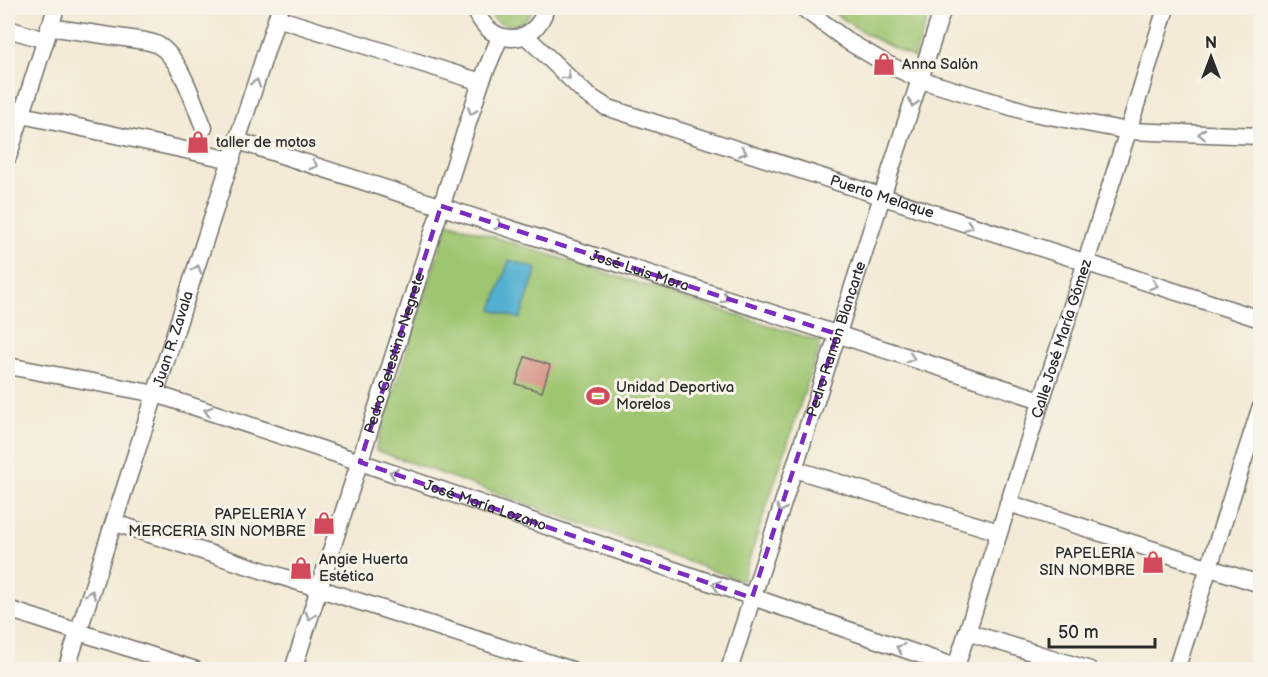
<svg xmlns="http://www.w3.org/2000/svg" width="1268" height="677" font-family="'Balsamiq Sans',sans-serif">
<style>
.green{fill:#9ec570;stroke:#64784e;stroke-width:1.5}
.water{fill:#52b0d0;stroke:#3e6e7e;stroke-width:1.5}
.building{fill:#d69386}
.lines{fill:none;stroke-linecap:round;stroke-linejoin:round}
.minor-casing{stroke:#716e66;stroke-width:19}
.minor{stroke:#fff;stroke-width:16}
.oneway{stroke:#a0a0a0}
.marked{fill:none;stroke:#7b2cbf;stroke-width:4.5;stroke-dasharray:12 8;stroke-linejoin:round}
.labels{text-anchor:middle;dominant-baseline:central;stroke-width:6;stroke-linejoin:round;paint-order:stroke}
.poi-label{font-size:15px;fill:#2b2b2b;stroke:#f7f3e8;text-anchor:start}
.street-label{font-size:15px;fill:#2b2b2b;stroke:#f7f3e8}
</style>
<rect width="100%" height="100%" fill="#f7f3e8"/>
<filter id="ink" filterUnits="userSpaceOnUse"><feTurbulence type="fractalNoise" baseFrequency=".0167" numOctaves="2"/><feDisplacementMap in="SourceGraphic" scale="12" xChannelSelector="R" yChannelSelector="G"/><feConvolveMatrix kernelMatrix="1 2 1 2 8 2 1 2 1" color-interpolation-filters="sRGB"/></filter>
<filter id="wash" filterUnits="userSpaceOnUse"><feTurbulence type="fractalNoise" baseFrequency=".008" numOctaves="4" result="noise"/><feDisplacementMap in="SourceGraphic" scale="24" xChannelSelector="R" yChannelSelector="G"/><feGaussianBlur stdDeviation="1.35" result="paint"/><feColorMatrix in="noise" values="0 0 0 0 0 0 0 0 0 0 0 0 0 0 0 0 0 1.4 0 .05"/><feComposite in="paint" operator="in"/></filter>
<g filter="url(#wash)">
<rect width="100%" height="100%" fill="#f3ead5"/>
<g class="green">
<path d="M 488,8 L 533,8 C 525,31 495,31 488,8 Z"/>
<path d="M 826,8 L 931,8 L 914,58 L 871,37 Z"/>
<path d="M 448,222 L 821,342 L 742,581 L 375,450 Z"/>
</g>
<path class="water" d="M 509,260 L 537,269 L 520,319 L 492,310 Z"/>
<g id="blocks">
<path class="building" d="M 525,357 L 550,365 L 542,392 L 516,384 Z"/>
</g>
</g>
<g filter="url(#ink)">
<use href="#blocks" fill-opacity="0" stroke="#716e66" stroke-width="1.5"/>
<g class="lines">
<g class="minor-casing">
<g id="minor">
<path d="M 475,8 C 488,47 534,49 546,8"/>
<path d="M 803,8 L 849,42 L 885,63 L 921,80 L 1028,112 L 1128,131 L 1260,136"/>
<path d="M 277,18 L 481,82"/>
<path d="M 49,27 L 145,41 C 149,42 154,43 158,45 C 181,58 194,104 204,128"/>
<path d="M 8,29 L 45,40"/>
<path id="s1" d="M 525,35 L 586,94 L 606,107 L 1260,319"/>
<path d="M 8,112 L 232,160"/>
<path id="s2" d="M 238,141 L 1041,400"/>
<path d="M 8,157 L 56,8"/>
<path id="s3" d="M 8,366 L 156,394 L 360,462 L 956,667"/>
<path d="M 794,469 L 999,532"/>
<path d="M 1008,503 L 1260,584"/>
<path d="M 115,523 L 572,670"/>
<path d="M 8,609 L 196,670"/>
<path d="M 967,632 L 1090,670"/>
<path id="s4" d="M 66,670 L 280,8"/>
<path id="s5" d="M 293,670 L 481,82 L 500,37"/>
<path id="s6" d="M 729,670 L 943,8"/>
<path id="s7" d="M 955,670 L 1128,131 L 1166,8"/>
<path d="M 1176,670 L 1260,409"/>
</g>
</g>
<use href="#minor" class="minor"/>
</g>
<defs><path id="oneway-chevron" d="M-2-3.5L2.5 0L-2 3.5" fill="none" stroke-width="1.6" stroke-linecap="round" stroke-linejoin="round" transform="scale(1.5)"/></defs>
<g class="oneway">
<use href="#oneway-chevron" transform="translate(567 76) rotate(44)"/>
<use href="#oneway-chevron" transform="translate(256 83) rotate(-72)"/>
<use href="#oneway-chevron" transform="translate(913 103) rotate(108)"/>
<use href="#oneway-chevron" transform="translate(472 111) rotate(108)"/>
<use href="#oneway-chevron" transform="translate(1202 134) rotate(-178)"/>
<use href="#oneway-chevron" transform="translate(743 152) rotate(18)"/>
<use href="#oneway-chevron" transform="translate(314 165) rotate(18)"/>
<use href="#oneway-chevron" transform="translate(499 225) rotate(18)"/>
<use href="#oneway-chevron" transform="translate(969 226) rotate(18)"/>
<use href="#oneway-chevron" transform="translate(197 269) rotate(-72)"/>
<use href="#oneway-chevron" transform="translate(1154 285) rotate(18)"/>
<use href="#oneway-chevron" transform="translate(725 298) rotate(18)"/>
<use href="#oneway-chevron" transform="translate(911 358) rotate(18)"/>
<use href="#oneway-chevron" transform="translate(208 411) rotate(-162)"/>
<use href="#oneway-chevron" transform="translate(393 473) rotate(-161)"/>
<use href="#oneway-chevron" transform="translate(781 509) rotate(108)"/>
<use href="#oneway-chevron" transform="translate(716 585) rotate(-161)"/>
<use href="#oneway-chevron" transform="translate(91 594) rotate(-71)"/>
<use href="#oneway-chevron" transform="translate(310 616) rotate(107)"/>
<use href="#oneway-chevron" transform="translate(900 648) rotate(-161)"/>
</g>
</g>
<path class="marked" d="M 441,206 L 837,334 L 752,598 L 360,462 Z"/>
<defs>
<g id="shop-bare" transform="scale(1.8)"><path d="M-5-2.5h2.3a2.7 3.5 0 0 1 5.4 0H5L5.5 6h-11ZM-1.5-2.5h3a1.5 2.3 0 0 0-3 0Z" fill="#d1495b" stroke="#f7f3e8" stroke-width="2.5" paint-order="stroke"/></g>
<g id="stadium-bare" transform="scale(1.8)"><path d="M0-5a6.5 5 0 1 0 0 10a6.5 5 0 1 0 0-10ZM-3.5-1.8h7v3.6h-7Z" fill="#d1495b" stroke="#f7f3e8" stroke-width="2.5" paint-order="stroke"/></g>
</defs>
<g fill-rule="evenodd">
<use href="#shop-bare" x="884" y="64"/>
<use href="#shop-bare" x="198" y="142"/>
<use href="#stadium-bare" x="598" y="396"/>
<use href="#shop-bare" x="324" y="523"/>
<use href="#shop-bare" x="1153" y="562"/>
<use href="#shop-bare" x="301" y="568"/>
</g>
<g class="labels">
<g class="poi-label">
<text x="902" y="64">Anna Salón</text>
<text x="216" y="142">taller de motos</text>
<text x="616" y="387">Unidad Deportiva<tspan x="616" dy="17">Morelos</tspan></text>
<text x="306" y="514" text-anchor="end">PAPELERIA Y<tspan x="306" dy="17">MERCERIA SIN NOMBRE</tspan></text>
<text x="1135" y="553" text-anchor="end">PAPELERIA<tspan x="1135" dy="17">SIN NOMBRE</tspan></text>
<text x="319" y="559">Angie Huerta<tspan x="319" dy="17">Estética</tspan></text>
</g>
<g class="street-label">
<text stroke="none"><textPath href="#s1" startOffset="399">Puerto Melaque</textPath></text>
<text stroke="none"><textPath href="#s2" startOffset="422">José Luis Mora</textPath></text>
<text stroke="none"><textPath href="#s4" startOffset="348">Juan R. Zavala</textPath></text>
<text stroke="none"><textPath href="#s6" startOffset="348">Pedro Ramón Blancarte</textPath></text>
<text stroke="none"><textPath href="#s7" startOffset="348">Calle José María Gómez</textPath></text>
<text stroke="none"><textPath href="#s5" startOffset="333">Pedro Celestino Negrete</textPath></text>
<text stroke="none"><textPath href="#s3" startOffset="498">José María Lozano</textPath></text>
</g>
</g>
<rect width="1268" height="677" fill="none" stroke="#f7f3e8" stroke-width="30"/>
<g transform="translate(1211 57)" stroke="#f7f3e8" stroke-width="4.5" paint-order="stroke">
<path d="M0-4.5L10 22L0 15L-10 22Z" fill="#2b2b2b"/>
<text y="-9" font-size="16" font-weight="bold" text-anchor="middle" fill="#2b2b2b">N</text>
</g>
<path d="M1049 638v9h106v-9" fill="none" stroke="#2b2b2b" stroke-width="3"/>
<text x="1058" y="638" font-size="18" fill="#2b2b2b" stroke="#f7f3e8" stroke-width="4.5" paint-order="stroke">50 m</text>
</svg>
